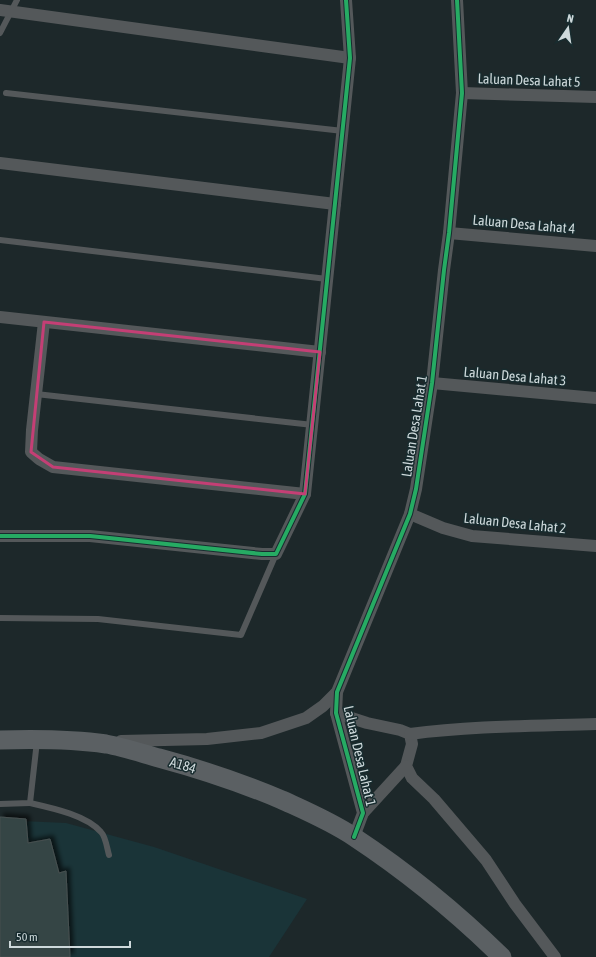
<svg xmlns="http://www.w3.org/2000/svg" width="596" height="957" font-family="'Asap Condensed',sans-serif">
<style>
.built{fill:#1a3438}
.building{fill:#364545;stroke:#475050;filter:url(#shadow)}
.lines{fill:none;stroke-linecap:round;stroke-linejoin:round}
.lane{stroke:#54585a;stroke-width:6}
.street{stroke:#54585a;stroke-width:12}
.primary{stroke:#5b6063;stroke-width:19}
.cycleway-casing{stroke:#182c2f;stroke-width:6}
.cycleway{stroke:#26ab63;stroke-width:4}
.marked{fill:none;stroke:#c43f75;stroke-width:3;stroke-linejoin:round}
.labels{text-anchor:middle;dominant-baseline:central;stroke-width:3;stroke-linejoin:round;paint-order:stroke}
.street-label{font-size:14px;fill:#ced9db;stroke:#182c2f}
</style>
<defs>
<filter id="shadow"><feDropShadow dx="3.5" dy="-3.5" stdDeviation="2" flood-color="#0009"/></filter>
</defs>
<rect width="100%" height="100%" fill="#1d282a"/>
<path class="built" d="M 0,820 L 66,823 L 154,847 L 307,899 L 269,957 L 0,957 Z"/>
<path class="building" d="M 0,817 L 26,819 L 28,843 L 50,839 L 59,873 L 66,871 L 70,957 L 0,957 Z"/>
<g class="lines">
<g class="lane">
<path d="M 0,33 L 17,0"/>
<path d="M 6,93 L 343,131"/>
<path d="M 0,240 L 327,279"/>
<path d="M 36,394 L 313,425"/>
<path d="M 0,618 L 98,619 L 241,635 L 276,554"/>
<path d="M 30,803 C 52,808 86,815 101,832 C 106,837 107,849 109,855"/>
<path d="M 0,804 L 30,803 L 37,741"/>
</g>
<g class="street">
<path d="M 0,10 L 350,58"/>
<path d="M 462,93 L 596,97"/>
<path d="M 0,163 L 335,204"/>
<path d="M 449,233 L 596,246"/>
<path d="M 0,317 L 320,352"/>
<path d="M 44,322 L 32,430 L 31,452 L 39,459 L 53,467 L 305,494"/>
<path d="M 432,383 L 596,398"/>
<path d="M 410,514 L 443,528 L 472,536 L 596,546"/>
<path d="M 0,536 L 90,536 L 262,554 L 276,554 L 305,494 L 350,58 L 346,0"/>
<path d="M 336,713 L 367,723 L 400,730 L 410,734 L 412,744 L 406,766 L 412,778 L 434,799 L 486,860 L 515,904 L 555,957"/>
<path d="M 410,734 C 471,726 534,726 596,724"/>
<path d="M 121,741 L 207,739 L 261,733 L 306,718 L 323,706 L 337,692"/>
<path d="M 363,813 L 406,766"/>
<path d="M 354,837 L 363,813 L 336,713 L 337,692 L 410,514 L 416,489 L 432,383 L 444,270 L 449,233 L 462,93 L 457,0"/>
</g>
<path class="primary" d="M 0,740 C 35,739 71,739 106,744 C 123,747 141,753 159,758 C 200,769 242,783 282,800 C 306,811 332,822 354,837 C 407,872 457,913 502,957"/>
<g class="cycleway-casing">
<g id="cycleway">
<path d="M 0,536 L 90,536 L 262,554 L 276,554 L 305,494 L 350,58 L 346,0"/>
<path d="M 354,837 L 363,813 L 336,713 L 337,692 L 410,514 L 416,489 L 432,383 L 444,270 L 449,233 L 462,93 L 457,0"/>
</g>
</g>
<use href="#cycleway" class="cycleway"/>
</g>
<path class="marked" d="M 44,322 L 320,352 L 305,494 L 53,467 L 31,452 Z"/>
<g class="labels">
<g class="street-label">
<text transform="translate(529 80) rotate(2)">Laluan Desa Lahat 5</text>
<text transform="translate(524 224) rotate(5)">Laluan Desa Lahat 4</text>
<text transform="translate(515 376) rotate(5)">Laluan Desa Lahat 3</text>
<text transform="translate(414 426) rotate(-81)">Laluan Desa Lahat 1</text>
<text transform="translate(515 523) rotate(6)">Laluan Desa Lahat 2</text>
<text transform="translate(360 756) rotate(77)">Laluan Desa Lahat 1</text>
<text transform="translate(183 765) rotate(17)">A184</text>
</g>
</g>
<g transform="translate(568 28) rotate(13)" stroke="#182c2f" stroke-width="3" paint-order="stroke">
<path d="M0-3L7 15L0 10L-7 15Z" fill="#ced9db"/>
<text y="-6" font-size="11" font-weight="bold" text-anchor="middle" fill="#ced9db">N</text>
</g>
<path d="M10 941v6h120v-6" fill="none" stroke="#ced9db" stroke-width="2"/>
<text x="16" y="941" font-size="12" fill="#ced9db" stroke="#182c2f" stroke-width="3" paint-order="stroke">50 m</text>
</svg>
